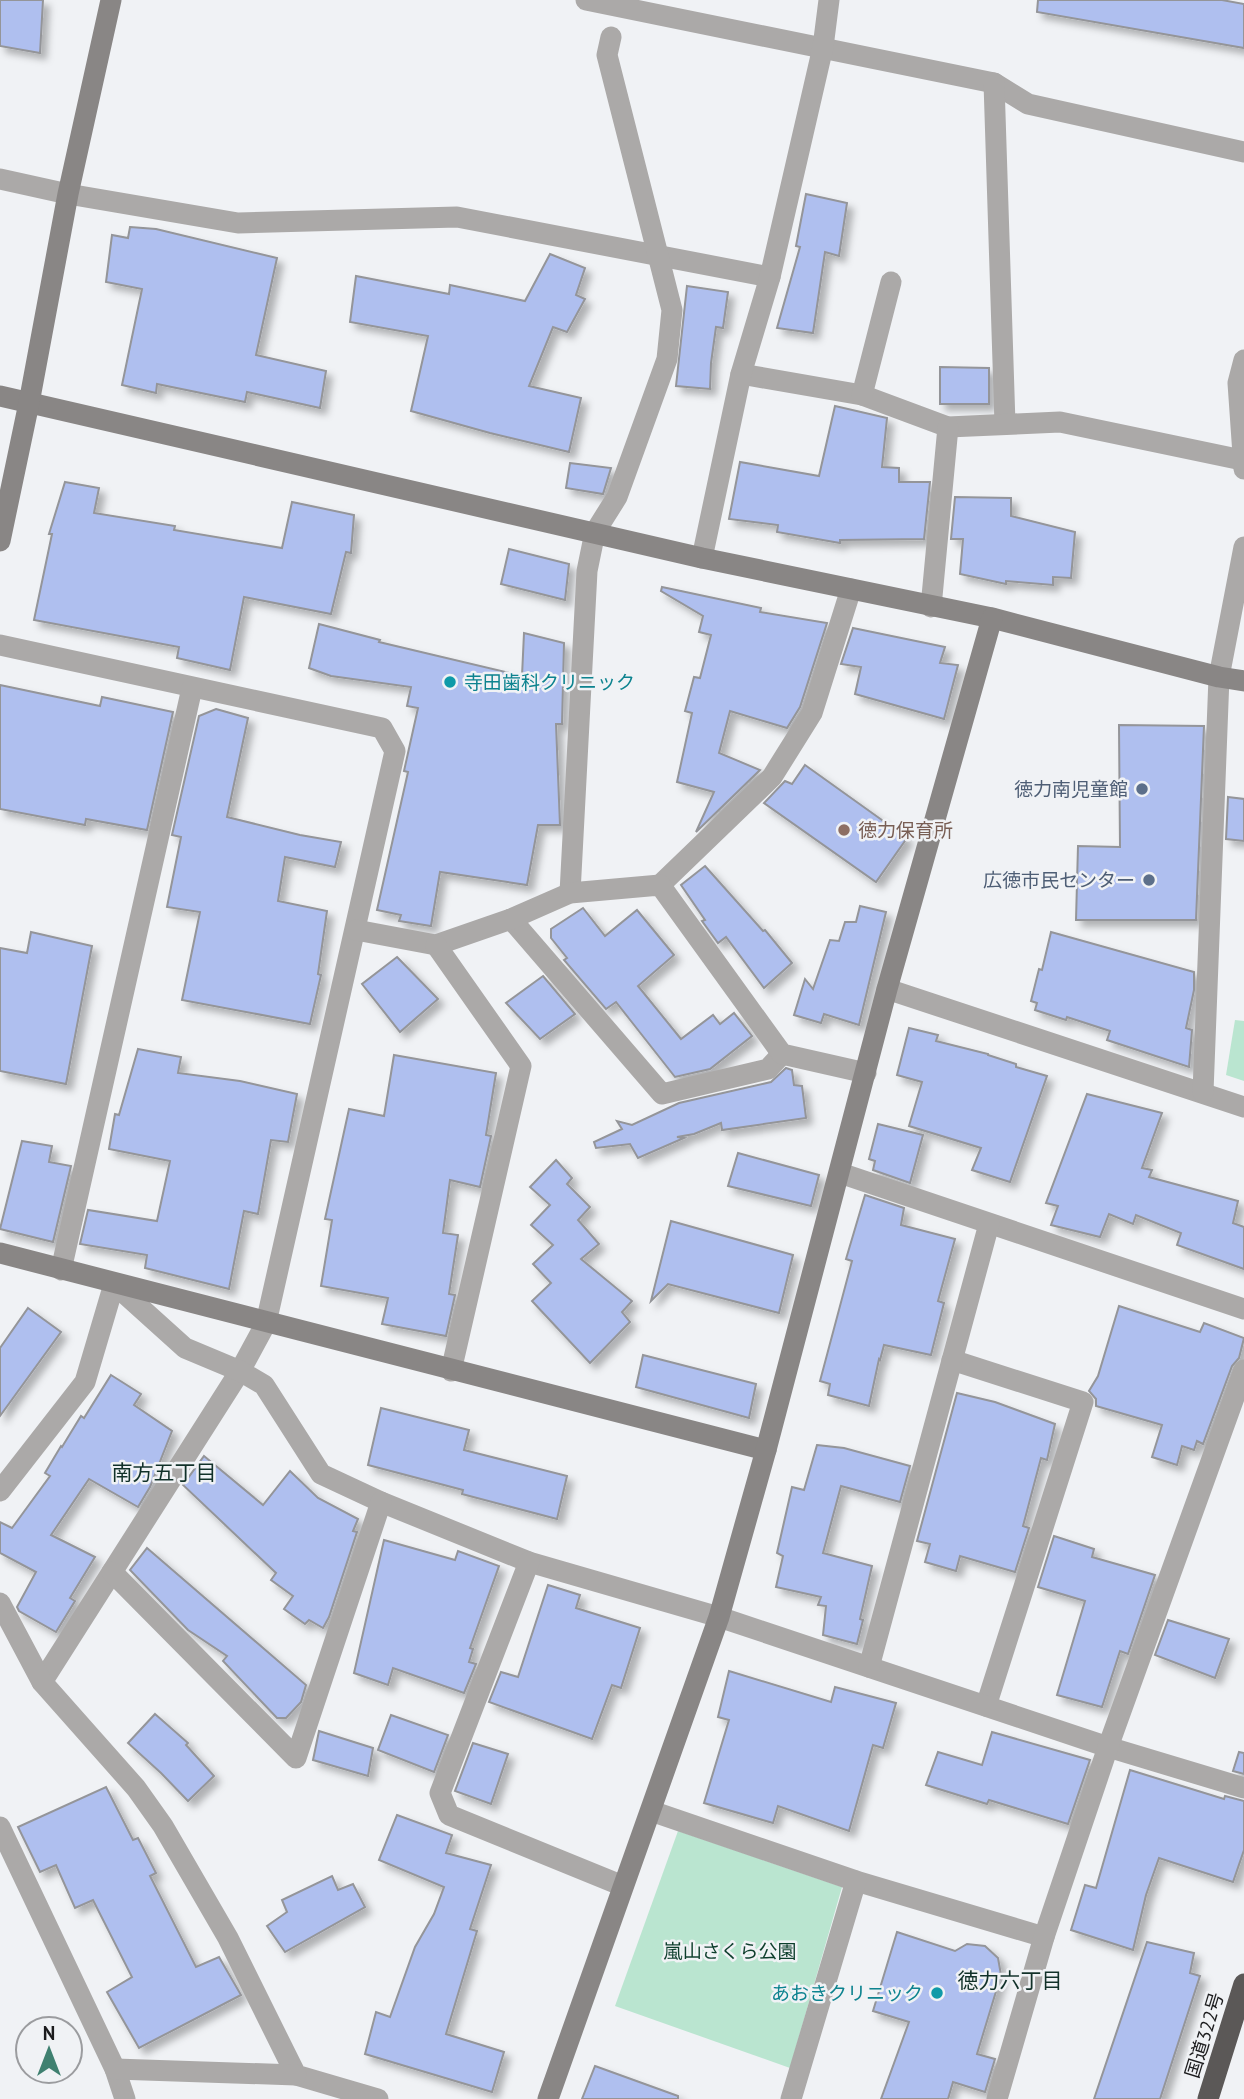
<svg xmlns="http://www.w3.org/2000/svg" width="1244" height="2099" font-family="'PT Sans','Noto Sans JP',sans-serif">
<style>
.green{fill:#bae5d0}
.building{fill:#afbfef;stroke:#949599;stroke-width:2;filter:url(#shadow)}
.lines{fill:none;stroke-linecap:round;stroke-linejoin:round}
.street{stroke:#aba9a8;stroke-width:21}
.secondary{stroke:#898685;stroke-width:21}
.highway{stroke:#5b5857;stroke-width:21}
.culture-dot{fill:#0f9aa8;stroke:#f0f2f5;stroke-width:2.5}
.service-dot{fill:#5c6f8a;stroke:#f0f2f5;stroke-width:2.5}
.education-dot{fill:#8d6e63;stroke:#f0f2f5;stroke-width:2.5}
.labels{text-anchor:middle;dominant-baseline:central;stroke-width:5;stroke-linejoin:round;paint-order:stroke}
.culture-label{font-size:19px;fill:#0d838f;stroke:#f0f2f5;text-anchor:start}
.service-label{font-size:19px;fill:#4e5e75;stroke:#f0f2f5;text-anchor:end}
.education-label{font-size:19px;fill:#785e54;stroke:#f0f2f5;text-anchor:start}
.park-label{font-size:19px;fill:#0d3e2c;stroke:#f0f2f5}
.street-label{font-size:19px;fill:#1c1c1e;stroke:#f0f2f5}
.neighbourhood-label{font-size:21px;fill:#113129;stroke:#f0f2f5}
</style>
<defs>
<filter id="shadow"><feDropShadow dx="6" dy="6" stdDeviation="3.5" flood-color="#0004"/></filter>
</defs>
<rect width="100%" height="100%" fill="#f0f2f5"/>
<g class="green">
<path d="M 1235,1020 L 1244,1021 L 1244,1081 L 1226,1075 Z"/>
<path d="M 678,1831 L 842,1887 L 790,2068 L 615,2006 Z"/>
</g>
<g class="building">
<path d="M 0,0 L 43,0 L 40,53 L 0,46 Z"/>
<path d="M 1038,0 L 1222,0 L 1244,4 L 1244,48 L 1037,12 Z"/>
<path d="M 806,194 L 847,203 L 839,256 L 825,252 L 813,333 L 777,328 L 800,247 L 796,246 Z"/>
<path d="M 130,227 L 156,229 L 277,258 L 256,355 L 326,371 L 320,408 L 247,392 L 245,402 L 157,384 L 156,393 L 122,385 L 142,289 L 106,282 L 112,235 L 128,238 Z"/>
<path d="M 550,254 L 585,268 L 576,295 L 585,299 L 567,332 L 553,327 L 529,386 L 581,398 L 569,452 L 490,433 L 411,411 L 428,336 L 350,322 L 356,276 L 449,294 L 450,285 L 525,301 Z"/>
<path d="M 687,286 L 728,292 L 723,328 L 716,327 L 711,363 L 710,389 L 676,386 Z"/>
<path d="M 940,367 L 989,368 L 989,404 L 940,404 Z"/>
<path d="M 835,406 L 887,418 L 882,467 L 899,468 L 899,482 L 930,482 L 924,539 L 840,540 L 840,543 L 777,532 L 778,525 L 729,519 L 740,462 L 819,476 Z"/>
<path d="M 570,463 L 611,468 L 603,494 L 566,488 Z"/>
<path d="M 65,482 L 99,488 L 94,513 L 175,526 L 174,530 L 282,548 L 292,502 L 354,515 L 351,553 L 346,552 L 331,614 L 244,597 L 230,670 L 177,658 L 179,647 L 34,620 L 52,534 L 49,534 Z"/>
<path d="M 955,497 L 1011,498 L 1011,516 L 1075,532 L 1071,578 L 1053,577 L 1053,585 L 1006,581 L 1006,584 L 960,574 L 963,539 L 951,539 Z"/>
<path d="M 509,549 L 569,564 L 565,600 L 501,584 Z"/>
<path d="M 662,587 L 761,608 L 760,612 L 827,623 L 800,707 L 787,728 L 730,711 L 719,753 L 760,770 L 696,832 L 714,792 L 677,782 L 692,713 L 685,711 L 694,677 L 700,678 L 711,635 L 699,632 L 703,616 L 661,591 Z"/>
<path d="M 319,624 L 380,640 L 379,642 L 522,676 L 524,633 L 564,643 L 562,724 L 556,724 L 560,825 L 538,825 L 527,885 L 440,872 L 431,926 L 399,921 L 401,915 L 377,910 L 408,772 L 404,771 L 418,708 L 407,706 L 411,687 L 331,676 L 309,668 Z"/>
<path d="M 853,628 L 945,647 L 940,663 L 958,665 L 944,719 L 855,694 L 861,667 L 841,664 Z"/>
<path d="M 0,685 L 100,706 L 102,697 L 173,712 L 147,830 L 86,819 L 85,825 L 0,809 Z"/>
<path d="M 216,709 L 248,718 L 227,817 L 300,835 L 341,842 L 335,867 L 285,857 L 278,901 L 327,911 L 318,974 L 321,975 L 310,1024 L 182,1000 L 200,912 L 167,907 L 181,837 L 172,835 L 199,716 Z"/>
<path d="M 1119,725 L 1204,726 L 1196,920 L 1076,920 L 1078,846 L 1120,847 Z"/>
<path d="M 805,765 L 907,838 L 876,882 L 764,803 L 785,781 L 792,784 Z"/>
<path d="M 1228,797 L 1244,799 L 1244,841 L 1226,839 Z"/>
<path d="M 705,866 L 763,931 L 765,930 L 792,963 L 764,988 L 726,937 L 718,943 L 702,921 L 705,920 L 681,885 Z"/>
<path d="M 860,906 L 886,912 L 859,1025 L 824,1014 L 821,1023 L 794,1015 L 805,979 L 813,989 L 830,940 L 839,941 L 845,922 L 856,922 Z"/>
<path d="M 583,908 L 605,936 L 637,910 L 674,955 L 638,986 L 681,1039 L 713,1015 L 720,1024 L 734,1013 L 752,1036 L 710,1069 L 675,1077 L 616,1002 L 606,1009 L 564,960 L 567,958 L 551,938 L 551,929 Z"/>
<path d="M 31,932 L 92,946 L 66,1084 L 0,1071 L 0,948 L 27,953 Z"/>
<path d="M 1051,932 L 1194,972 L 1194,990 L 1186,1028 L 1192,1030 L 1189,1067 L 1107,1040 L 1110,1031 L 1067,1017 L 1066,1020 L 1035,1010 L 1037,1003 L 1031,1001 L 1039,969 L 1042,970 Z"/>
<path d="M 397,957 L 438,999 L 400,1032 L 362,984 Z"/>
<path d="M 543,976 L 575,1014 L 540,1039 L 506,1003 Z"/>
<path d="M 909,1028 L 938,1035 L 936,1041 L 988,1054 L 988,1055 L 1016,1064 L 1016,1067 L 1047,1076 L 1010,1182 L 972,1170 L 981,1148 L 909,1126 L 922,1082 L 897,1075 Z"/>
<path d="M 138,1049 L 181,1057 L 178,1073 L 240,1081 L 297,1094 L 288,1142 L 271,1140 L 258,1214 L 244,1211 L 229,1289 L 145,1268 L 147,1255 L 80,1244 L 88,1210 L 157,1221 L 170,1161 L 109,1149 L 115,1114 L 119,1115 Z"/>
<path d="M 394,1055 L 496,1073 L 486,1135 L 491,1136 L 480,1187 L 450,1180 L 443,1233 L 458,1235 L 449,1294 L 455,1295 L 446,1336 L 382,1324 L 388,1298 L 321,1286 L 332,1220 L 325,1219 L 349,1109 L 384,1116 Z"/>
<path d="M 786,1068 L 792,1070 L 794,1085 L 802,1086 L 806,1118 L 722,1130 L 721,1123 L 694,1134 L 677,1137 L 684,1138 L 638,1158 L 630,1144 L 596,1148 L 594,1142 L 622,1129 L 617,1121 L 632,1125 L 679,1103 L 771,1082 Z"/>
<path d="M 1087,1094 L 1162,1113 L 1142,1168 L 1152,1170 L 1149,1177 L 1238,1201 L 1233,1223 L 1244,1227 L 1244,1269 L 1177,1245 L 1181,1233 L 1136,1215 L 1133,1224 L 1109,1214 L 1100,1237 L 1051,1225 L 1058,1206 L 1046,1203 Z"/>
<path d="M 878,1124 L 923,1135 L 910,1183 L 873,1170 L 875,1161 L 869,1159 Z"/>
<path d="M 22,1141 L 52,1146 L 49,1162 L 71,1166 L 53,1242 L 0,1229 Z"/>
<path d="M 738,1153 L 819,1175 L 811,1206 L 728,1186 Z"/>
<path d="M 556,1160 L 572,1178 L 567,1184 L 590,1207 L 578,1220 L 599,1244 L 581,1259 L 632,1301 L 622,1312 L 630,1322 L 590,1363 L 532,1301 L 551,1283 L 533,1264 L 553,1245 L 531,1225 L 550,1205 L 530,1187 Z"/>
<path d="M 865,1195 L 904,1208 L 901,1225 L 955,1239 L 938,1301 L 944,1303 L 931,1355 L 884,1345 L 880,1360 L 879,1359 L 869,1406 L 828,1395 L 830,1384 L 820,1381 L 852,1261 L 846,1259 Z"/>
<path d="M 671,1221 L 793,1255 L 779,1313 L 668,1284 L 651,1301 Z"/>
<path d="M 1119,1306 L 1200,1332 L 1204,1323 L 1244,1338 L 1239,1358 L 1232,1366 L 1203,1444 L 1197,1441 L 1194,1450 L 1182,1446 L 1177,1465 L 1152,1457 L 1162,1425 L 1096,1406 L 1096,1399 L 1089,1391 L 1098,1376 Z"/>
<path d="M 28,1308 L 61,1332 L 0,1416 L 0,1348 Z"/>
<path d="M 643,1355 L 756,1384 L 749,1418 L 636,1387 Z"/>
<path d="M 111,1375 L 141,1394 L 134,1405 L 172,1431 L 150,1487 L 138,1507 L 89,1479 L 51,1535 L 95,1557 L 70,1598 L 75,1601 L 56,1632 L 19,1611 L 17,1607 L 36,1572 L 0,1553 L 0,1522 L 12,1528 L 50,1476 L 45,1473 L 61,1446 L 62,1447 L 81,1416 L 84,1418 Z"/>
<path d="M 957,1393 L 995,1402 L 1055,1424 L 1047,1460 L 1041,1458 L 1023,1526 L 1029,1528 L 1015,1572 L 960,1556 L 956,1571 L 925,1562 L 930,1544 L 917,1541 Z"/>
<path d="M 381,1408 L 469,1430 L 464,1450 L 567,1476 L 557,1519 L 462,1494 L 463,1490 L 368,1465 Z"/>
<path d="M 817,1445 L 844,1448 L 910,1466 L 900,1502 L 841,1486 L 823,1553 L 872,1566 L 860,1619 L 863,1620 L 857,1644 L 823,1635 L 826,1606 L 818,1605 L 821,1597 L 776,1587 L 783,1556 L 777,1553 L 792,1487 L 804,1490 Z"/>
<path d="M 204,1456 L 263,1505 L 290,1471 L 318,1498 L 358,1519 L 353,1531 L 357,1532 L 329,1617 L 323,1628 L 309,1620 L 305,1624 L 284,1609 L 293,1596 L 271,1580 L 276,1573 L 183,1485 Z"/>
<path d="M 1054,1536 L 1094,1549 L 1092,1557 L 1155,1575 L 1128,1654 L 1120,1651 L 1102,1707 L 1057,1695 L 1085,1601 L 1038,1587 Z"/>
<path d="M 384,1540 L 455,1560 L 458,1551 L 499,1566 L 470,1648 L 473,1649 L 469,1662 L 476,1664 L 464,1693 L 393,1668 L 388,1685 L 354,1673 Z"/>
<path d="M 147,1548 L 306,1685 L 301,1702 L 286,1718 L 277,1718 L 223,1661 L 227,1656 L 188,1630 L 130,1570 Z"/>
<path d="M 548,1585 L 580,1595 L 576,1608 L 640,1628 L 621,1688 L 612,1685 L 592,1739 L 489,1702 L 501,1672 L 518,1677 Z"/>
<path d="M 1168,1620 L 1229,1639 L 1215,1678 L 1155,1655 Z"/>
<path d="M 729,1671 L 831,1702 L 835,1687 L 896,1703 L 883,1748 L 873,1745 L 849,1831 L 778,1806 L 773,1823 L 704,1803 L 729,1720 L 718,1717 Z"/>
<path d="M 155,1714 L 188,1743 L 186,1745 L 214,1776 L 188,1801 L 161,1773 L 128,1743 Z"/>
<path d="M 391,1715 L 448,1735 L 434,1772 L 378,1750 Z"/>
<path d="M 319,1731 L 373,1748 L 368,1776 L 313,1760 Z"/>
<path d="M 992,1732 L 1090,1760 L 1068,1824 L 989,1800 L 987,1804 L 926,1785 L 938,1752 L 982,1765 Z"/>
<path d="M 473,1743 L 508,1754 L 491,1804 L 455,1791 Z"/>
<path d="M 1239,1752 L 1244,1753 L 1244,1774 L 1233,1771 Z"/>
<path d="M 1130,1770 L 1224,1799 L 1225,1796 L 1244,1801 L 1244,1850 L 1233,1882 L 1159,1858 L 1146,1895 L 1133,1950 L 1071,1930 L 1085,1885 L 1096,1888 Z"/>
<path d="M 106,1787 L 133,1840 L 138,1838 L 156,1873 L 150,1876 L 196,1967 L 219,1957 L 241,1995 L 139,2048 L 107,1992 L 132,1977 L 93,1900 L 75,1908 L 56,1865 L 40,1872 L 18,1827 Z"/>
<path d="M 397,1815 L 452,1835 L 446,1853 L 491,1865 L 470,1929 L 477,1931 L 446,2034 L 504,2052 L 492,2092 L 365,2054 L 376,2012 L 390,2017 L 415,1947 L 434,1914 L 444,1887 L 379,1860 Z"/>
<path d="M 332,1876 L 338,1890 L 353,1884 L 365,1907 L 285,1952 L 267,1926 L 287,1912 L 282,1900 Z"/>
<path d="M 897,1932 L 955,1951 L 967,1944 L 985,1946 L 998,1958 L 1001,1975 L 977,2054 L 995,2059 L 985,2092 L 953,2082 L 948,2099 L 881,2099 L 909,2022 L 873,2011 Z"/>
<path d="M 1147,1942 L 1194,1953 L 1190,1973 L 1200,1976 L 1160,2099 L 1094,2099 Z"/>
<path d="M 595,2066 L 678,2096 L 678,2099 L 582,2099 Z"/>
</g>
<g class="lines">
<g class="street">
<path d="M 586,0 L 994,83 L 1028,104 L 1244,152"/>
<path d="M 994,83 L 1005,424"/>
<path d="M 0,179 L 68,194 L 238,223 L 457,217 L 770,277"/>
<path d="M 1244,360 L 1238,383 L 1244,469"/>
<path d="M 741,374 L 862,395 L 948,427 L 1060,422 L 1242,460"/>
<path d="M 862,395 L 891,282"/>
<path d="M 702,558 L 741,374 L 770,277 L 823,47 L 829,0"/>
<path d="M 931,607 L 948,427"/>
<path d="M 0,645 L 382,728 L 395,751 L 266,1323 L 240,1371 L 42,1682"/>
<path d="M 660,885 L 772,777 L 812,713 L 851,589"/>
<path d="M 570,893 L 587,571 L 595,532 L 617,497 L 667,359 L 672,310 L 607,55 L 611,37"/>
<path d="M 511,919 L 662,1094 L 768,1069 L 782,1054"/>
<path d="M 356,930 L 436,945 L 511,919 L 570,893 L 660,885 L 782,1054 L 866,1073"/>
<path d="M 436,945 L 521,1066 L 451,1371"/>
<path d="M 887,989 L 1244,1107"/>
<path d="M 1203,1092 L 1219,677 L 1244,547"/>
<path d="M 840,1173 L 1244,1309"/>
<path d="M 61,1270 L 192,688"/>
<path d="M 952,1360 L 1083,1402 L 986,1706"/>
<path d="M 0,1491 L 85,1382 L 114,1284 L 185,1348 L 240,1371 L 264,1385 L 321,1474 L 381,1502 L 529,1562 L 719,1617 L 1108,1747 L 1244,1788"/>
<path d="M 529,1562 L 440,1793 L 449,1815 L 623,1886"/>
<path d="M 112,1572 L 296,1758 L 381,1502"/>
<path d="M 0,1603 L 42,1682 L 136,1788 L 163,1826 L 228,1938 L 296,2075 L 378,2099"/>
<path d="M 869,1667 L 989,1224"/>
<path d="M 651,1811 L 856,1881 L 1044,1937"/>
<path d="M 0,1827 L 115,2069 L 125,2099"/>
<path d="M 115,2069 L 296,2075"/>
<path d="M 791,2099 L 856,1881"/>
<path d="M 997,2099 L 1044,1937 L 1108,1747 L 1244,1370"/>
</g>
<g class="secondary">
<path d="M 0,396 L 702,558 L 992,618 L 1219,677 L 1244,681"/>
<path d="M 0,541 L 29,403 L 68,194 L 111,0"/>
<path d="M 0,1253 L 766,1450"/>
<path d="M 548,2099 L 719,1617 L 766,1450 L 887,989 L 992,618"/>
</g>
<path class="highway" d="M 1208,2099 L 1244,1984"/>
</g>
<g class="culture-dot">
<circle cx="450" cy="682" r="7"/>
<circle cx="937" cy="1993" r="7"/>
</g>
<g class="service-dot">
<circle cx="1142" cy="789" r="7"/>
<circle cx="1149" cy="880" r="7"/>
</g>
<circle class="education-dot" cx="844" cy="830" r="7"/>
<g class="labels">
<g class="culture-label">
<text x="464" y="682">寺田歯科クリニック</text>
<text x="923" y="1993" text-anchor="end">あおきクリニック</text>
</g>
<g class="service-label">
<text x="1128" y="789">徳力南児童館</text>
<text x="1135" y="880">広徳市民センター</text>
</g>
<g class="education-label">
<text x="858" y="830">徳力保育所</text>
</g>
<g class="park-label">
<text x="730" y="1951">嵐山さくら公園</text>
</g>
<g class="street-label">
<text transform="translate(1204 2035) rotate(-73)">国道322号</text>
</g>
<g class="neighbourhood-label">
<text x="164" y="1472">南方五丁目</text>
<text x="1010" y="1980">徳力六丁目</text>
</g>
</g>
<g transform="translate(49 2050)"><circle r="33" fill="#f0f2f5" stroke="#9b9c9f" stroke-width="2"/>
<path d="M0-5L12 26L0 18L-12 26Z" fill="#3f8070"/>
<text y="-10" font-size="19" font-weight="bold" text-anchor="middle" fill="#1c1c1e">N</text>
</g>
</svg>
